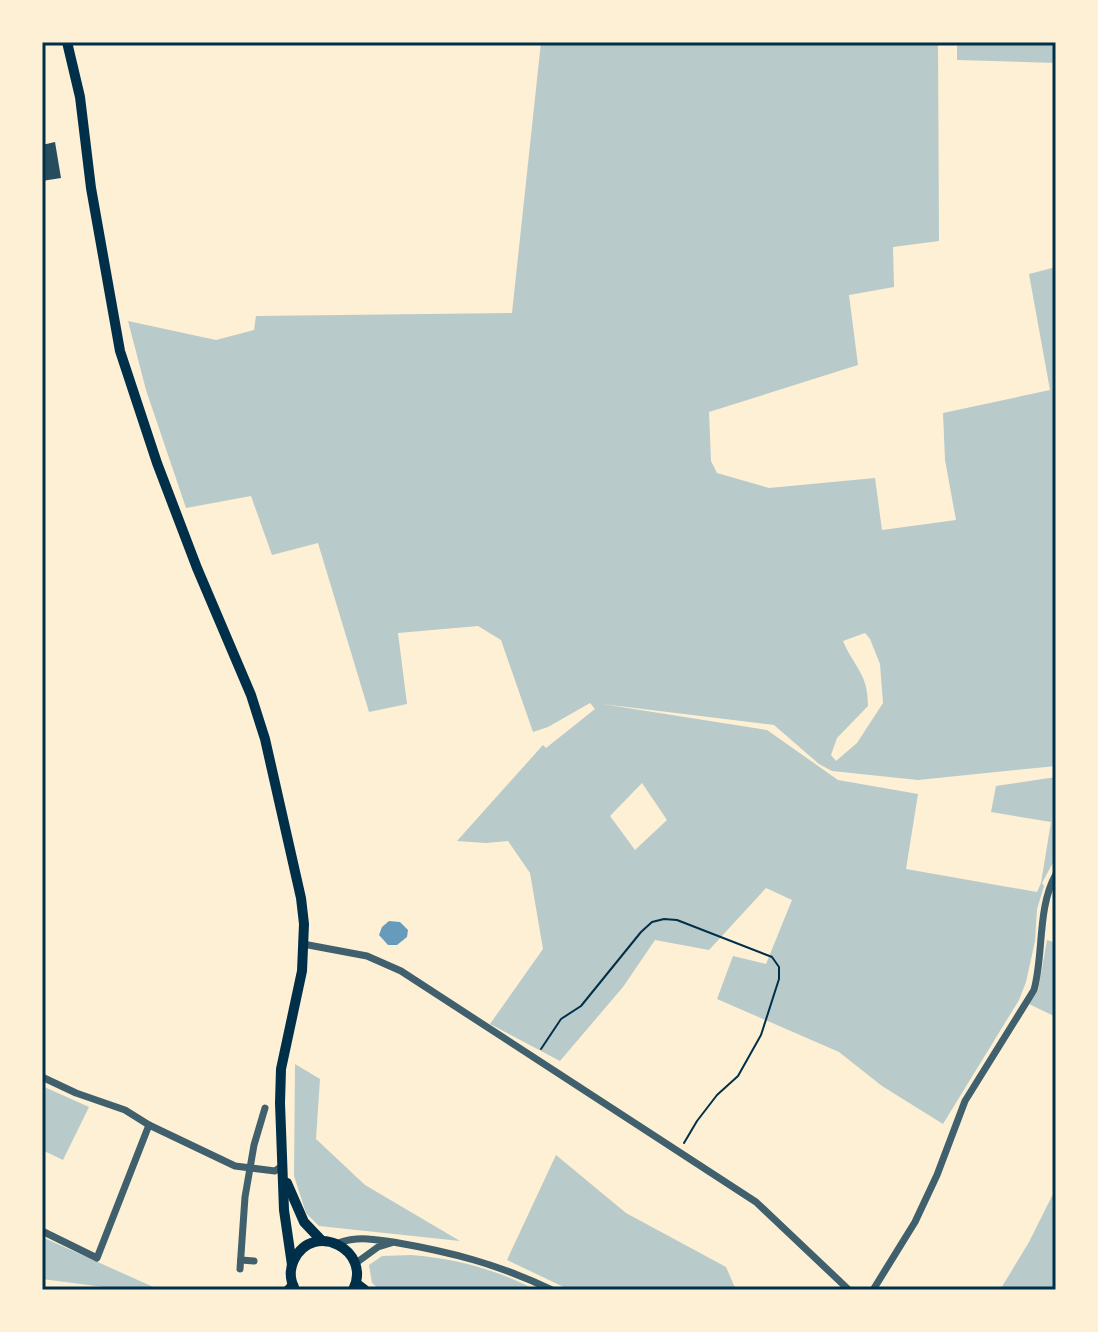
<svg xmlns="http://www.w3.org/2000/svg" width="1098" height="1332" font-family="Jost,sans-serif">
<style>
.green{fill:#b9caca;fill-rule:evenodd}
.water{fill:#669bbc}
.building{fill:#264d5e}
.lines{fill:none;stroke-linecap:round;stroke-linejoin:round}
.path{stroke:#003049;stroke-width:2}
.minor{stroke:#3f606c;stroke-width:7}
.primary{stroke:#003049;stroke-width:10}
.trunk{stroke:#003049;stroke-width:11}
.neatline{fill:none;stroke:#003049;stroke-width:3}
</style>
<rect width="100%" height="100%" fill="#fdf0d5"/>
<g class="green">
<path d="M 541,42 L 938,42 L 939,241 L 893,247 L 894,287 L 849,295 L 858,365 L 709,412 L 711,461 L 717,473 L 769,488 L 875,478 L 882,530 L 956,520 L 945,460 L 943,413 L 1050,390 L 1029,274 L 1056,267 L 1056,766 L 918,780 L 832,771 L 819,764 L 774,725 L 602,704 L 767,730 L 838,780 L 918,794 L 906,869 L 1037,892 L 1041,883 L 1051,822 L 991,812 L 996,786 L 1056,777 L 1056,857 L 1042,883 L 1044,886 L 1037,909 L 1035,941 L 1026,982 L 1019,1000 L 943,1124 L 882,1086 L 839,1052 L 717,999 L 733,956 L 766,964 L 792,900 L 766,888 L 709,950 L 655,940 L 623,987 L 560,1061 L 490,1024 L 543,949 L 530,873 L 508,841 L 486,843 L 457,841 L 543,745 L 546,748 L 595,709 L 590,703 L 548,727 L 533,732 L 501,640 L 478,626 L 398,633 L 407,704 L 369,712 L 318,543 L 272,555 L 251,496 L 186,508 L 146,390 L 128,321 L 216,340 L 254,330 L 256,316 L 512,313 ZM 865,633 L 870,639 L 880,664 L 883,703 L 857,743 L 836,761 L 831,755 L 837,738 L 868,706 C 868,673 855,669 843,641 ZM 642,783 L 667,820 L 635,850 L 610,816 Z"/>
<path d="M 957,42 L 1056,42 L 1056,63 L 957,60 Z"/>
<path d="M 1047,940 L 1056,943 L 1056,1017 L 1029,1004 L 1038,991 Z"/>
<path d="M 295,1064 L 320,1079 L 316,1139 L 365,1185 L 460,1241 L 319,1226 L 306,1213 L 294,1176 Z"/>
<path d="M 42,1086 L 89,1107 L 63,1160 L 42,1150 Z"/>
<path d="M 556,1155 L 626,1213 L 726,1267 L 736,1290 L 570,1290 L 507,1260 Z"/>
<path d="M 1056,1188 L 1056,1290 L 1000,1290 L 1029,1242 Z"/>
<path d="M 42,1237 L 160,1290 L 127,1290 L 42,1279 Z"/>
<path d="M 411,1255 C 458,1259 494,1269 536,1290 L 380,1290 L 372,1283 L 369,1265 L 382,1256 Z"/>
</g>
<path class="water" d="M 389,921 L 400,922 L 408,930 L 407,937 L 397,945 L 388,945 L 379,935 L 382,927 Z"/>
<path class="building" d="M 55,142 L 61,178 L 42,181 L 42,145 Z"/>
<g class="lines">
<path class="path" d="M 541,1049 L 561,1019 L 581,1006 L 641,932 L 652,922 L 664,919 L 677,920 L 772,957 L 779,967 L 779,979 L 761,1035 L 738,1076 L 717,1095 L 697,1121 L 684,1143"/>
<g class="minor">
<path d="M 303,944 L 367,956 L 401,971 L 756,1202 L 849,1290"/>
<path d="M 42,1077 L 76,1093 L 125,1110 L 149,1125 L 235,1166 L 275,1171 L 283,1165"/>
<path d="M 42,1231 L 97,1258 L 149,1125"/>
<path d="M 338,1243 C 358,1236 372,1239 393,1242 C 451,1252 498,1264 552,1290"/>
<path d="M 241,1260 L 254,1261"/>
<path d="M 356,1263 L 378,1247 L 391,1243"/>
<path d="M 240,1269 L 245,1197 L 254,1145 L 265,1108"/>
<path d="M 873,1290 L 915,1222 L 937,1175 L 965,1101 L 1034,990 C 1044,953 1037,908 1056,874"/>
</g>
<g class="primary">
<path d="M 67,42 L 80,97 L 91,188 L 120,351 L 157,463 L 197,568 L 251,695 L 265,739 L 301,898 L 304,924 L 302,971 L 281,1069 L 280,1103 L 284,1210 L 292,1265"/>
<path d="M 287,1183 L 304,1222 L 322,1241"/>
<path d="M 295,1290 C 290,1280 289,1270 294,1260 C 313,1220 373,1250 353,1290"/>
</g>
<g class="trunk">
<path d="M 356,1284 L 364,1290"/>
<path d="M 289,1290 L 293,1286"/>
</g>
</g>
<rect width="1098" height="1332" fill="none" stroke="#fdf0d5" stroke-width="88"/>
<rect x="44" y="44" width="1010" height="1244" class="neatline"/>
</svg>
